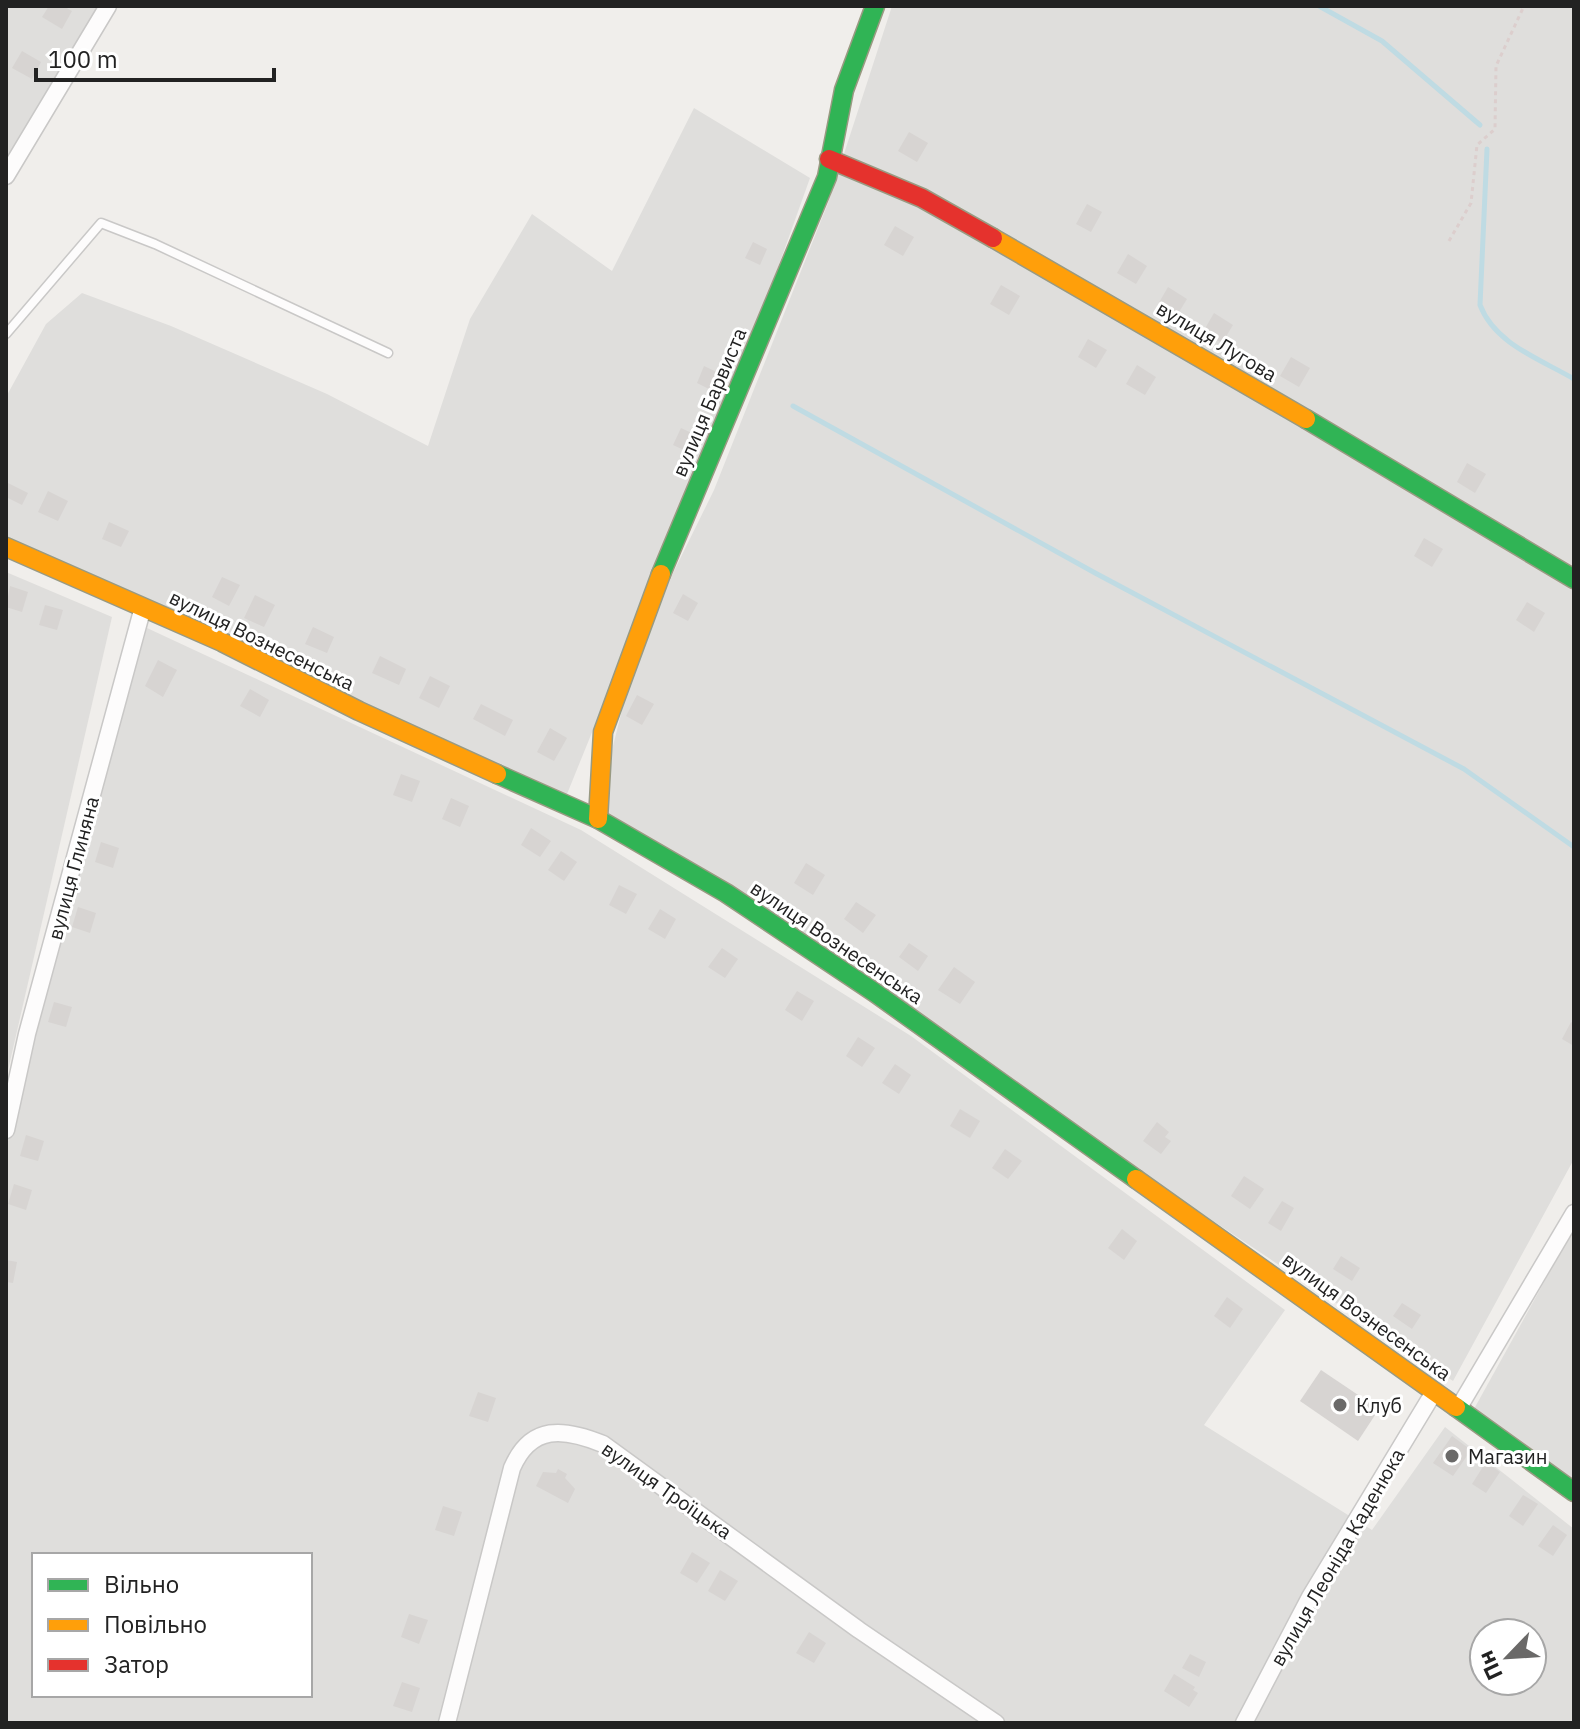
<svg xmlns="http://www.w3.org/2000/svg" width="1580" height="1729" font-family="'IBM Plex Sans',sans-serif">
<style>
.residential{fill:#dfdedc;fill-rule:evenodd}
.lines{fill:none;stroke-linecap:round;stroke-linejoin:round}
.stream{stroke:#bfdbe3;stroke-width:5}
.building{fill:#d7d4d2}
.lane-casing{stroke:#c9c8c7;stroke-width:11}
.street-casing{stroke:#c9c8c7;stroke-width:19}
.fast-casing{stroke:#999a82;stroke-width:21}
.slow-casing{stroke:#999a82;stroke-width:21}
.jam-casing{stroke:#999a82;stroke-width:21}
.path{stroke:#dccecd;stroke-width:3;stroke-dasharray:4 4;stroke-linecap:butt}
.lane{stroke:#fdfcfc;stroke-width:8}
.street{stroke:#fdfcfc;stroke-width:16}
.fast{stroke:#30b455;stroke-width:18}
.slow{stroke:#ff9f0a;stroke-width:18}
.jam{stroke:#e5322d;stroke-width:18}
.poi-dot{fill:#6a6968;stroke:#fff;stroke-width:3}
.labels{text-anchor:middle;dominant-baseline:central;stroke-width:6;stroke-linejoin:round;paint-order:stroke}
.street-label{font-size:20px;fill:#222;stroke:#fff}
.poi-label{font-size:20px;fill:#222;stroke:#fff;text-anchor:start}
</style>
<rect width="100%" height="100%" fill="#f0eeeb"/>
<g class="residential">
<path d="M 6,6 L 99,6 L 6,164 Z"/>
<path d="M 892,6 L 1574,6 L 1574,1159 L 1453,1381 L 597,810 L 639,642 L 714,490 L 828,203 Z"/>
<path d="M 694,108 L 810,178 L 761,315 L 565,799 L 6,542 L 6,397 L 46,324 L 82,293 L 171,326 L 327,394 L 428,446 L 470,319 L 532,214 L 612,271 Z"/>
<path d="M 6,572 L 112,617 L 6,1079 Z"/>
<path d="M 147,628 L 581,830 L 911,1036 L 1285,1310 L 1204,1425 L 1372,1530 L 1445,1427 L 1574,1529 L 1574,1723 L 6,1723 L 6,1149 L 66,916 ZM 34,1555 L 310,1555 L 310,1695 L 34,1695 ZM 1484,1633 L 1532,1633 L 1532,1681 L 1484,1681 Z"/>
<path d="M 1574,1228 L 1574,1486 L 1474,1409 Z"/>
</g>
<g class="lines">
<g class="stream">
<path d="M 1319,6 L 1382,41 L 1480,125"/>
<path d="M 1487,149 L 1480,305 C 1495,344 1540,359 1574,379"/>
<path d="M 793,406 L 1097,574 L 1464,769 L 1574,847"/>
</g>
</g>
<g class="building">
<path d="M 49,6 L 63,6 L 72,11 L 62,29 L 42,17 Z"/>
<path d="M 22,51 L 41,62 L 32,79 L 12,68 Z"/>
<path d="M 909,132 L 928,143 L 917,162 L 898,151 Z"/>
<path d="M 1087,204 L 1102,212 L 1091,232 L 1076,224 Z"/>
<path d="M 895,226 L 914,237 L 903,256 L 884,245 Z"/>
<path d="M 753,242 L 767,249 L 760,265 L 745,258 Z"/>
<path d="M 1128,254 L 1147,266 L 1136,284 L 1117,273 Z"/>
<path d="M 1001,285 L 1020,296 L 1009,315 L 990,304 Z"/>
<path d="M 1168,287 L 1187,299 L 1176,317 L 1157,306 Z"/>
<path d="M 1214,313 L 1233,325 L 1222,343 L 1203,332 Z"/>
<path d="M 1088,339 L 1107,350 L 1096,368 L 1078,357 Z"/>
<path d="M 1291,357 L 1310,368 L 1299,387 L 1280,376 Z"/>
<path d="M 1137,365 L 1156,377 L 1145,395 L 1126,384 Z"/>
<path d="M 704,366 L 719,373 L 711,390 L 697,383 Z"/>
<path d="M 681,428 L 696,435 L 688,452 L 673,445 Z"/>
<path d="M 1467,463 L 1486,474 L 1475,493 L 1457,482 Z"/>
<path d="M 6,482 L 28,493 L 22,505 L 6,497 Z"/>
<path d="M 48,491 L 68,501 L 58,521 L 38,512 Z"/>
<path d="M 109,522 L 129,531 L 121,547 L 102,539 Z"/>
<path d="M 1424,538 L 1443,549 L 1432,567 L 1414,556 Z"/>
<path d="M 222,577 L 240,585 L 229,606 L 212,597 Z"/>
<path d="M 10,586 L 28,592 L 22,612 L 6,607 Z"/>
<path d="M 683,594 L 698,603 L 688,621 L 673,613 Z"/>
<path d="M 255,595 L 275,605 L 264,627 L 244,618 Z"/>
<path d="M 1527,602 L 1545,613 L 1534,632 L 1516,620 Z"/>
<path d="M 45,605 L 63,610 L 57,630 L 39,625 Z"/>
<path d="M 313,627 L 334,637 L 327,653 L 305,644 Z"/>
<path d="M 380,656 L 406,669 L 399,685 L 372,673 Z"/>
<path d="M 158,660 L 177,670 L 163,697 L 145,686 Z"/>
<path d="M 430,676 L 450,686 L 439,708 L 419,698 Z"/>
<path d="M 250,689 L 269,700 L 260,717 L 240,706 Z"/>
<path d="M 637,695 L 654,704 L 642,725 L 626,716 Z"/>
<path d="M 481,704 L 513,720 L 505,736 L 473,719 Z"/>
<path d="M 550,728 L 567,738 L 554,761 L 537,752 Z"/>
<path d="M 401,774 L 420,781 L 412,802 L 393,795 Z"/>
<path d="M 451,798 L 469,806 L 460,827 L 442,819 Z"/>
<path d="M 531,828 L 551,841 L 540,857 L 521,845 Z"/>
<path d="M 101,842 L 119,848 L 113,868 L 95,862 Z"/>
<path d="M 561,851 L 577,862 L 564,881 L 548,870 Z"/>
<path d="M 806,863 L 825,875 L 813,895 L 794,883 Z"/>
<path d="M 619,885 L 637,894 L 626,914 L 609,905 Z"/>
<path d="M 856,902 L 876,915 L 863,933 L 844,919 Z"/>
<path d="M 78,907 L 96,913 L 90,933 L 72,927 Z"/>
<path d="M 660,909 L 676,919 L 665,939 L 648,929 Z"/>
<path d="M 909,943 L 928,956 L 918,971 L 899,957 Z"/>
<path d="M 722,948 L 738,959 L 725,978 L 708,967 Z"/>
<path d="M 954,967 L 975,982 L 960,1004 L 938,990 Z"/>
<path d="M 797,991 L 814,1001 L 802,1021 L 785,1010 Z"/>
<path d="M 54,1002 L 72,1007 L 66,1027 L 48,1022 Z"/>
<path d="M 1571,1022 L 1574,1024 L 1574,1046 L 1562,1039 Z"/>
<path d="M 858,1037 L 875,1048 L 862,1067 L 846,1056 Z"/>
<path d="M 895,1064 L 911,1075 L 899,1094 L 882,1083 Z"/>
<path d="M 960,1109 L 980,1121 L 970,1138 L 950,1126 Z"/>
<path d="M 1157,1122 L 1169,1132 L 1165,1137 L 1171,1141 L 1161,1154 L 1143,1141 Z"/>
<path d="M 26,1135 L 44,1141 L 38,1161 L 20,1156 Z"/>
<path d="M 1005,1149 L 1022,1161 L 1008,1179 L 992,1168 Z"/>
<path d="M 1244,1176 L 1264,1189 L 1250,1209 L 1231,1196 Z"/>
<path d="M 14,1184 L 32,1190 L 26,1210 L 8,1204 Z"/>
<path d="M 1282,1201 L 1294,1208 L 1281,1231 L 1268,1223 Z"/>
<path d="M 1122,1229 L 1137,1241 L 1124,1260 L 1108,1248 Z"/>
<path d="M 1341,1256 L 1360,1268 L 1352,1281 L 1333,1269 Z"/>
<path d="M 6,1260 L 17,1262 L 13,1283 L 6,1282 Z"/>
<path d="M 1227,1297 L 1243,1309 L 1230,1328 L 1214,1316 Z"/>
<path d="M 1402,1303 L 1421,1315 L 1412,1329 L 1393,1316 Z"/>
<path d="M 1321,1370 L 1379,1409 L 1358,1441 L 1300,1401 Z"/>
<path d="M 478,1392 L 496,1398 L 488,1422 L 469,1416 Z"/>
<path d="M 1452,1436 L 1471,1450 L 1453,1476 L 1433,1463 Z"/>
<path d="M 1486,1462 L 1500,1472 L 1486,1493 L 1472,1484 Z"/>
<path d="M 558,1469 L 567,1474 L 565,1478 L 575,1489 L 568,1503 L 536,1486 L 543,1472 L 556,1473 Z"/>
<path d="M 1523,1495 L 1538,1504 L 1523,1526 L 1509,1516 Z"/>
<path d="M 443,1506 L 462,1512 L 454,1536 L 435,1530 Z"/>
<path d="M 1553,1525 L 1567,1535 L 1553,1556 L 1538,1546 Z"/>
<path d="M 692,1552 L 710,1563 L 697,1583 L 680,1573 Z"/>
<path d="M 720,1570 L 738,1581 L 725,1601 L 708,1591 Z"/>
<path d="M 409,1614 L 428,1620 L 419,1644 L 401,1637 Z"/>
<path d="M 809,1632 L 826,1643 L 814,1663 L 796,1653 Z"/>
<path d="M 1190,1654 L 1206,1662 L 1199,1677 L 1182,1668 Z"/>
<path d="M 1174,1674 L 1195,1687 L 1193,1690 L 1198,1693 L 1189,1707 L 1164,1691 Z"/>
<path d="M 402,1682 L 420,1688 L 412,1712 L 393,1706 Z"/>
</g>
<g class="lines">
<g class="lane-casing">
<path id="lane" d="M 6,334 L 101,223 L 155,244 L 388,353"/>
</g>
<g class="street-casing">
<g id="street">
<path d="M 6,176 L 108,6"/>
<path d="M 6,1130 L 27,1034 L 143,607"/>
<path d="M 1458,1409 L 1574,1213"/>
<path d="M 447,1723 L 512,1468 C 531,1424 564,1428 603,1444 L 859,1630 L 996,1723"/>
<path d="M 1244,1723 L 1310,1597 L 1434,1392"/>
</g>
</g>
<g class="fast-casing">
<g id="fast">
<path d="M 1306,419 L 1574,579"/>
<path d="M 661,574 L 827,177 L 844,90 L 875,6"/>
<path d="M 497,774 L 598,819 L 726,893 L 874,992 L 1136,1179"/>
<path d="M 1456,1407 L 1574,1492"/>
</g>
</g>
<g class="slow-casing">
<g id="slow">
<path d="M 993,238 L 1306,419"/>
<path d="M 6,547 L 222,642 L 359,711 L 497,774"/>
<path d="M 598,819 L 603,732 L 661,574"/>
<path d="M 1136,1179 L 1456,1407"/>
</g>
</g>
<g class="jam-casing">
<path id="jam" d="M 829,159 L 922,198 L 993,238"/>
</g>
<path class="path" d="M 1449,241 L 1471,203 L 1477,145 L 1495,129 L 1496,66 L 1524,6"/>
<use href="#lane" class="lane"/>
<use href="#street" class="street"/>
<use href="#fast" class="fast"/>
<use href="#slow" class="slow"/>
<use href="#jam" class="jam"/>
</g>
<g class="poi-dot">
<circle cx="1340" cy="1405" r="8"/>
<circle cx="1452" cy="1456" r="8"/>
</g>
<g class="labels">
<g class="street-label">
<text transform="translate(1217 341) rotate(31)">вулиця Лугова</text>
<text transform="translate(709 402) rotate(-67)">вулиця Барвиста</text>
<text transform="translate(262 640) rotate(26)">вулиця Вознесенська</text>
<text transform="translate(73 868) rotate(-75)">вулиця Глиняна</text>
<text transform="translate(837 942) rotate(34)">вулиця Вознесенська</text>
<text transform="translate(1367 1316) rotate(36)">вулиця Вознесенська</text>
<text transform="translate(667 1490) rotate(35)">вулиця Троїцька</text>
<text transform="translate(1337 1557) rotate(-60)">вулиця Леоніда Каденюка</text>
</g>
<g class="poi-label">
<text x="1356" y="1405">Клуб</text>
<text x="1468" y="1456">Магазин</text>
</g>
</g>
<rect width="1580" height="1729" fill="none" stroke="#222222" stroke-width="16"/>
<rect x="32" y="1553" width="280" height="144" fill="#ffffff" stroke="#a7a7a7" stroke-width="2"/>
<rect x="48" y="1579" width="40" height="12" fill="#30b455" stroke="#a7a7a7" stroke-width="2"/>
<text x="104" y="1593" font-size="24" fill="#222222">Вільно</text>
<rect x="48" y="1619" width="40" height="12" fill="#ff9f0a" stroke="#a7a7a7" stroke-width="2"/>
<text x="104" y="1633" font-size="24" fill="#222222">Повільно</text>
<rect x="48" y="1659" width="40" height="12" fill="#e5322d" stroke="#a7a7a7" stroke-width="2"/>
<text x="104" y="1673" font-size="24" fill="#222222">Затор</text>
<g transform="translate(1508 1657) rotate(245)"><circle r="38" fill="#ffffff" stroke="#a7a7a7" stroke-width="2"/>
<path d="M0-6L14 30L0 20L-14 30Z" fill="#6a6968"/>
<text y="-12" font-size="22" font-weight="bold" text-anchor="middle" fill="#222222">Пн</text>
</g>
<path d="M36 68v12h238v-12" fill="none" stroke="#222222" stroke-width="4"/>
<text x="48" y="68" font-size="24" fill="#222222" stroke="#ffffff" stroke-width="6" paint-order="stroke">100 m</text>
</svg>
